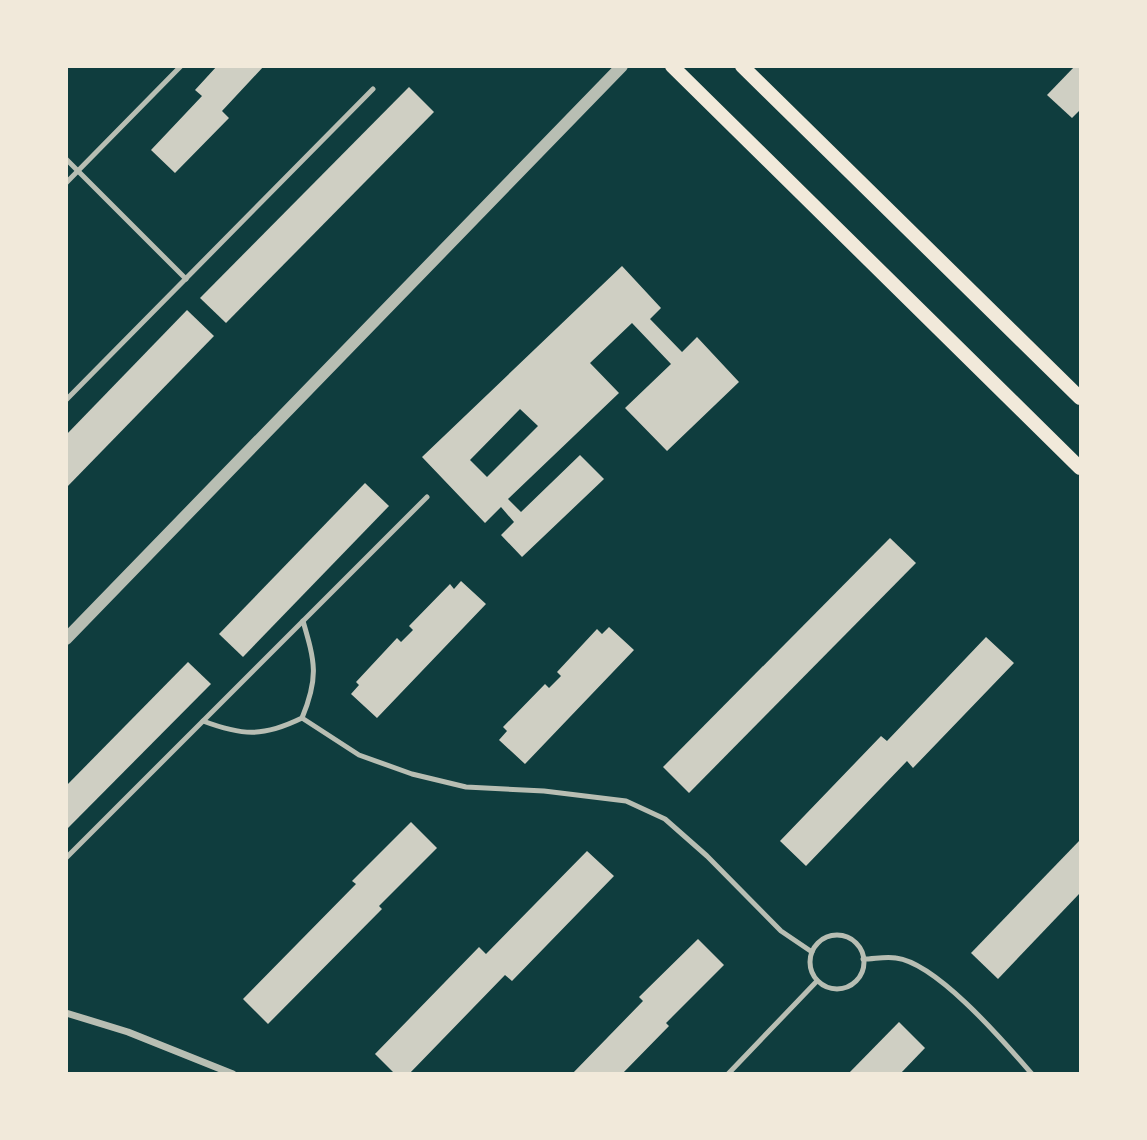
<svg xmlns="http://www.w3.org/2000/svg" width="1147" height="1140" font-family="Helvetica,sans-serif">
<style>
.building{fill:#cfcfc3;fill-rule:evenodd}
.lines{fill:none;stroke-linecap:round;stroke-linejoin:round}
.service{stroke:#b8beb3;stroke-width:5}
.minor{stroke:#b8beb3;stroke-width:7}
.tertiary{stroke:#b8beb3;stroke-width:12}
.secondary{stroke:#f1e9da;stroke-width:14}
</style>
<rect width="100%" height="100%" fill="#0f3d3e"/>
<g class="building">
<path d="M 217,66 L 264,66 L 222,111 L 229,118 L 175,173 L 151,150 L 202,96 L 195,90 Z"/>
<path d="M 1075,66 L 1080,66 L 1080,110 L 1072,118 L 1047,95 Z"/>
<path d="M 409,87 L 434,112 L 226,323 L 200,298 Z"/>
<path d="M 622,266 L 661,308 L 650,319 L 682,352 L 697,337 L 739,382 L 667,451 L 625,408 L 671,364 L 632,323 L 590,363 L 619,393 L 508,499 L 521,512 L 580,455 L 604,479 L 522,557 L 501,535 L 514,522 L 501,507 L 485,523 L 422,457 ZM 520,409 L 538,426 L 487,477 L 470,460 Z"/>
<path d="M 187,310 L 214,336 L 66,488 L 66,435 Z"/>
<path d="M 365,483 L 389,506 L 243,657 L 219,634 Z"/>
<path d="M 890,538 L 916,563 L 689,793 L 663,767 Z"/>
<path d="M 461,581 L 486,604 L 377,718 L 351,694 L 359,685 L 356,682 L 397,638 L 401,642 L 413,630 L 409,626 L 450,584 L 454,589 Z"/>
<path d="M 609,627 L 634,650 L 525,764 L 499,740 L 507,731 L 503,727 L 545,684 L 549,688 L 561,676 L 557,672 L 597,629 L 602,634 Z"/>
<path d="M 986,637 L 1014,663 L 913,768 L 907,761 L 806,866 L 780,841 L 881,736 L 887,741 Z"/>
<path d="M 188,662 L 211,684 L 66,830 L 66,786 Z"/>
<path d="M 411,822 L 437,848 L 379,906 L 382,909 L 268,1024 L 243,999 L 356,884 L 352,881 Z"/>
<path d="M 1080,840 L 1080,893 L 998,979 L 971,953 Z"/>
<path d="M 587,851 L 614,876 L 512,981 L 505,975 L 409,1074 L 395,1074 L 375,1054 L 479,947 L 486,954 Z"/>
<path d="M 698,939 L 724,965 L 666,1023 L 669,1026 L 622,1074 L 572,1074 L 643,1001 L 639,997 Z"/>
<path d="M 899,1022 L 925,1048 L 900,1074 L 848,1074 Z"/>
</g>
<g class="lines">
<g class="service">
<path d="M 66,159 L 186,279"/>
<path d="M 66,183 L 181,66"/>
<path d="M 66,400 L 373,89"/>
<path d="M 302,718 L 359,755 L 412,774 L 466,787 L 544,791 L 626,801 L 665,819 L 707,856 L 781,931 L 812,952"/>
<path d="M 203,721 C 243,736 263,737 302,718 C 319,677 315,662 303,621"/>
<path d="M 66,858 L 427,497"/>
<circle cx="837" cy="962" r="27"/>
<path d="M 863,959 C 874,959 886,956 896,958 C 937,963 1005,1043 1032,1074"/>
<path d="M 728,1074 L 817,981"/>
</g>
<path class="minor" d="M 66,1013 L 128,1032 L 233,1074"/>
<path class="tertiary" d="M 66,639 L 622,66"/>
<g class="secondary">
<path d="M 672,66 L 1080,468"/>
<path d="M 742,66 L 1080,398"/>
</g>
</g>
<rect width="1147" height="1140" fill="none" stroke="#f1e9da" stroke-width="136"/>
</svg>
